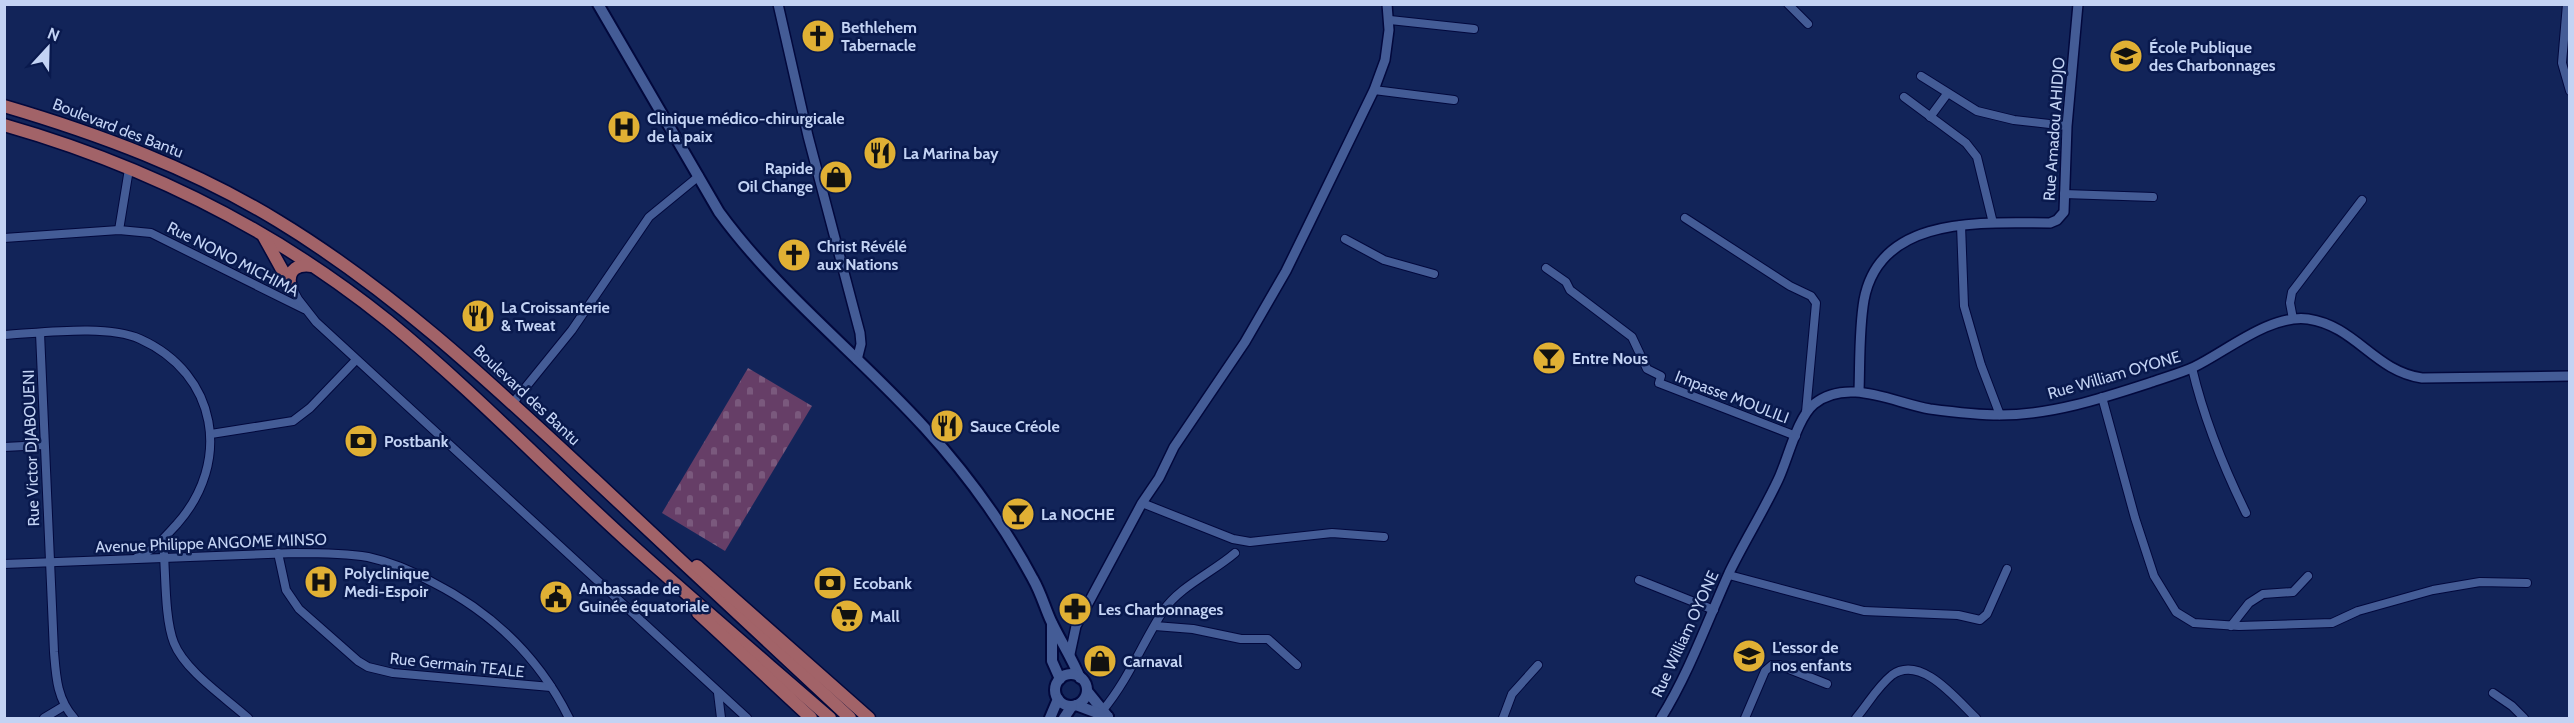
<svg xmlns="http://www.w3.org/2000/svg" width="2574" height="723" font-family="Cabin,sans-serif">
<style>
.cemetery{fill:url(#cemetery-stones)}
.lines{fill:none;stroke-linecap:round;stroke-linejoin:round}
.minor-casing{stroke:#02083c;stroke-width:10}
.tertiary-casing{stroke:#02083c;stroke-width:12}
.secondary-casing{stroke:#02083c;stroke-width:14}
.trunk-casing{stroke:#02083c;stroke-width:15}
.minor{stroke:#445c96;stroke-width:8}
.tertiary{stroke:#445c96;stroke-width:9}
.secondary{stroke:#445c96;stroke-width:10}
.trunk{stroke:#a26368;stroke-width:12}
.labels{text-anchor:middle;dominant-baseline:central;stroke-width:5;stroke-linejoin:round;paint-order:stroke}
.poi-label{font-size:16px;font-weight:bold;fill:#c3d3f4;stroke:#09194d;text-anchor:start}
.street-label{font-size:16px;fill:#c3d3f4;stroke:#09194d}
</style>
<defs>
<pattern id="cemetery-stones" width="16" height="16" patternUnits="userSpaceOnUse" patternTransform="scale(1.5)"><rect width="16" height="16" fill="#663e67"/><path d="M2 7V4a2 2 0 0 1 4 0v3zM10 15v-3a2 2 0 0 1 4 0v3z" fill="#7a597d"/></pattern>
</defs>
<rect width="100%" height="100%" fill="#122459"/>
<path class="cemetery" d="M 748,368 L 812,406 L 725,551 L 662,513 Z"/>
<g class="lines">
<g class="minor-casing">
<g id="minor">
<path d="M 1788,4 L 1808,24"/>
<path d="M 2567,4 L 2562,63 L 2570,91"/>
<path d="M 1390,20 L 1474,29"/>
<path d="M 1921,76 L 1977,111 L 2014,120 L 2067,126"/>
<path d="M 1374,90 L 1454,100"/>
<path d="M 1904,97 L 1966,143 L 1977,157 L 1993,223"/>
<path d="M 1930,117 L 1947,94"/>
<path d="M 2064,194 L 2153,197"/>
<path d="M 1685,218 L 1790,286 L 1811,296 L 1816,303 L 1806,412"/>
<path d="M 1961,225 L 1964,306 L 1981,365 L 2000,415"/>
<path d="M 119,230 L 129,169"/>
<path d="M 4,238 L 119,230 L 151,233 L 304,309"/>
<path d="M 1345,239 L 1384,260 L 1434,274"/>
<path d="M 1546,268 L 1566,282 L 1570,290 L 1632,337 L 1647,369 L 1661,376 L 1659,383 L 1796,436"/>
<path d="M 290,284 L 298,299 L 316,322 L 747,718"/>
<path d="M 2293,319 L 2290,303 L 2292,292 L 2362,200"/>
<path d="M 40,333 L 54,652 C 56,677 57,699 74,718"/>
<path d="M 4,335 C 42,333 107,324 140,339 C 218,374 232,462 177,524 C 162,540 157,548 136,558"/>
<path d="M 2192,368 C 2204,419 2223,466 2246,513"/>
<path d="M 2102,397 L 2135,518 L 2154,576 L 2176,612 L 2194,623 L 2239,626 L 2332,623 L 2358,611 L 2433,590 L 2480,582 L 2527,583"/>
<path d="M 512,404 L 572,330 L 649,217 L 699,176"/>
<path d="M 211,434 L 293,421 L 310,408 L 356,360"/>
<path d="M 4,447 L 44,445"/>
<path d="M 1142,503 L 1233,539 L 1250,542 L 1332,533 L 1384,537"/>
<path d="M 163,541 C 166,570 164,618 174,643 C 185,671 226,698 248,718"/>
<path d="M 278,553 L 286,590 L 299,609 L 358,661 L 368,667 L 393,673 L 551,687"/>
<path d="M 4,564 L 295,553 C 319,553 344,553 368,557 C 391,562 412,571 432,582 C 493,613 539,657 569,718"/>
<path d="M 1729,575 L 1864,611 L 1958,615 L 1980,620 L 1987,614 L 2007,569"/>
<path d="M 1639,580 L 1714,610"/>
<path d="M 1155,626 L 1193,629 L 1241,639 L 1268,639 L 1297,665"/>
<path d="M 2231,626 L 2249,603 L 2263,594 L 2293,592 L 2308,576"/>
<path d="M 718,693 L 721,718"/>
<path d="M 2493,693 L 2512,706 L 2524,718"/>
<path d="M 1103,710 C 1128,680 1142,644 1163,611 C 1179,587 1213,572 1235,553"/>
<path d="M 44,718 L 64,706"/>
<path d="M 1503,718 L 1512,694 L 1538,665"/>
<path d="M 1745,718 L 1765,671 L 1772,665 L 1779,665 L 1827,684"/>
<path d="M 1856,718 C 1868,704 1877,687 1892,675 C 1921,654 1957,700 1976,718"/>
</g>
</g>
<g class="tertiary-casing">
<g id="tertiary">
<path d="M 778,4 L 808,136 L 860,333 L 861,344 L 857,360"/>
<path d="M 1859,391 C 1860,362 1859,329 1864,300 C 1880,214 1984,223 2050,223 L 2057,220 L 2064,212 L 2067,126 L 2078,4"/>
<path d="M 1070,654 L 1076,626 L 1142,503 L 1159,478 L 1174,447 L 1245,342 L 1286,271 L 1309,224 L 1374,90 L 1385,60 L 1389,30 L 1387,4"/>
<path d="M 1661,718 C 1689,673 1707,622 1729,573 C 1744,542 1763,512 1778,480 C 1788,459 1797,418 1814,404 C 1848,377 1894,403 1930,409 C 1953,412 1977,415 2000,415 C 2052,415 2103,398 2152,382 C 2166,377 2181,373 2194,367 C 2227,351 2270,314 2308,319 C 2356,326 2374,371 2422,378 L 2570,376"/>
</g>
</g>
<g class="secondary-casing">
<g id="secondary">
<path d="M 598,4 L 719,212 C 778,293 858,354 925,428 C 967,474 1004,525 1033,579 C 1041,593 1045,608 1051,621 C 1060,640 1072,658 1080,678"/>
<path d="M 1052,624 L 1052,661 L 1060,679"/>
<circle cx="1071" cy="690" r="16"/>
<path d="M 1087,691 L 1108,717"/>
<path d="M 1076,705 L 1108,717"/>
<path d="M 1050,718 L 1058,699"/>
<path d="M 1064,718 L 1072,706"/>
</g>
</g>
<g class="trunk-casing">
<g id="trunk">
<path d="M 4,106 C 99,134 193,169 278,221 C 395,292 494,386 594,479 C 679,559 765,639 850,718"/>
<path d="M 4,125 C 144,165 275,230 388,321 C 471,389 545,466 624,538 C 691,599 761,658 830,718"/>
<path d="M 264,237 L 290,284"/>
<path d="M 290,284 C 288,269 298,264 312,266"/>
<path d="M 697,566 L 869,718"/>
<path d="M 698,613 L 811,718"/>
</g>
</g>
<use href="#minor" class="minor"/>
<use href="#tertiary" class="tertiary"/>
<use href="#secondary" class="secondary"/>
<use href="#trunk" class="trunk"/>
</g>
<defs>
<g id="church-disc" transform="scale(1.725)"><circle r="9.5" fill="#e0b034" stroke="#09194d"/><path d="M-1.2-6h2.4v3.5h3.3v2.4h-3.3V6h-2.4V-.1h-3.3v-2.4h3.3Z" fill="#111"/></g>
<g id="school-disc" transform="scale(1.725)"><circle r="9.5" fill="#e0b034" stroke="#09194d"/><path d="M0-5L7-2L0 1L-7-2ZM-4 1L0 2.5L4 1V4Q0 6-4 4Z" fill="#111"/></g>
<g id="hospital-disc" transform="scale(1.725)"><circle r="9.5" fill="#e0b034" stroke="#09194d"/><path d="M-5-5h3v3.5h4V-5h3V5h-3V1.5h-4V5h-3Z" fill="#111"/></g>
<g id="restaurant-disc" transform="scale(1.725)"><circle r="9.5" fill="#e0b034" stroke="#09194d"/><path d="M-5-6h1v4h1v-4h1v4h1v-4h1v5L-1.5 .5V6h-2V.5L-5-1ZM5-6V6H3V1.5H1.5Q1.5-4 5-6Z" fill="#111"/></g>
<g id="shop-disc" transform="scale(1.725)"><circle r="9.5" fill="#e0b034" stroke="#09194d"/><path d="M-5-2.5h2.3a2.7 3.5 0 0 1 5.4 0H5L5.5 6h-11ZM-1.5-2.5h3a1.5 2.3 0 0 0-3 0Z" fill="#111"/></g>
<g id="bar-disc" transform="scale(1.725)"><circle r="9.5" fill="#e0b034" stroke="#09194d"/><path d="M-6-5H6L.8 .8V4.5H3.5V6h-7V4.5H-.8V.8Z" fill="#111"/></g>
<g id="bank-disc" transform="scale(1.725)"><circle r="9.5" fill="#e0b034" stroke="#09194d"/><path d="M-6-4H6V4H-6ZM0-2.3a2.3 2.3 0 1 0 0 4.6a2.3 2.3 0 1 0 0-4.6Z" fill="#111"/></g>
<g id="civic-disc" transform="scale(1.725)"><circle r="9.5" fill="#e0b034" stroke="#09194d"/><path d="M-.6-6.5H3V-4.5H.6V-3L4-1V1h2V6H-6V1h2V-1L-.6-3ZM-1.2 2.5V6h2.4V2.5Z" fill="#111"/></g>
<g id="pharmacy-disc" transform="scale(1.725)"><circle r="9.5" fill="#e0b034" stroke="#09194d"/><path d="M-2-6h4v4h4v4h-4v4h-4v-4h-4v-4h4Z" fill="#111"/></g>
<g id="supermarket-disc" transform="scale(1.725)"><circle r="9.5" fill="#e0b034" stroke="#09194d"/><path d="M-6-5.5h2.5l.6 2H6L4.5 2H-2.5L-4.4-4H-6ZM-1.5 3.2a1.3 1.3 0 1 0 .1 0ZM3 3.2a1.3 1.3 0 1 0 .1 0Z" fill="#111"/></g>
</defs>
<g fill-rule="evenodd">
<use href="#church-disc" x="818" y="36"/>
<use href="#school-disc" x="2126" y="56"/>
<use href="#hospital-disc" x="624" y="127"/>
<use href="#restaurant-disc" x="880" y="153"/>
<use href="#shop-disc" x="836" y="177"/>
<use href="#church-disc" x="794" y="255"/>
<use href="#restaurant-disc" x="478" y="316"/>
<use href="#bar-disc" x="1549" y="358"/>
<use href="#restaurant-disc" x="947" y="426"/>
<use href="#bank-disc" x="361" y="441"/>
<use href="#bar-disc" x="1018" y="514"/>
<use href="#hospital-disc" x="321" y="582"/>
<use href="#bank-disc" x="830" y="583"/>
<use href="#civic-disc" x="556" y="597"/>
<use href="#pharmacy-disc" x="1075" y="609"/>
<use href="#supermarket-disc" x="847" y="616"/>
<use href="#school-disc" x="1749" y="656"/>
<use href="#shop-disc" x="1100" y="661"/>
</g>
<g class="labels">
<g class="poi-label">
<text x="841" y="27">Bethlehem<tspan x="841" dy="18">Tabernacle</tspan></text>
<text x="2149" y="47">École Publique<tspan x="2149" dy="18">des Charbonnages</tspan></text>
<text x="647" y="118">Clinique médico-chirurgicale<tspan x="647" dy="18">de la paix</tspan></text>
<text x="903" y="153">La Marina bay</text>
<text x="813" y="168" text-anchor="end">Rapide<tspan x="813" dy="18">Oil Change</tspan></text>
<text x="817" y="246">Christ Révélé<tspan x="817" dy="18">aux Nations</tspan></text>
<text x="501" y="307">La Croissanterie<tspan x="501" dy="18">&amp; Tweat</tspan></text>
<text x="1572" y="358">Entre Nous</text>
<text x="970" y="426">Sauce Créole</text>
<text x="384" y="441">Postbank</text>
<text x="1041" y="514">La NOCHE</text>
<text x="344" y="573">Polyclinique<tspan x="344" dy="18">Medi-Espoir</tspan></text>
<text x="853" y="583">Ecobank</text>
<text x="579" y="588">Ambassade de<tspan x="579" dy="18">Guinée équatoriale</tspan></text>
<text x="1098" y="609">Les Charbonnages</text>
<text x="870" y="616">Mall</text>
<text x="1772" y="647">L'essor de<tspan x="1772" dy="18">nos enfants</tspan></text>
<text x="1123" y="661">Carnaval</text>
</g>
<g class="street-label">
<text transform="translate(118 128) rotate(21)">Boulevard des Bantu</text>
<text transform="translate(2054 129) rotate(-86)">Rue Amadou AHIDJO</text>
<text transform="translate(233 259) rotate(27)">Rue NONO MICHIMA</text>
<text transform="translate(2114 375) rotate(-16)">Rue William OYONE</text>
<text transform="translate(527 395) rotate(43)">Boulevard des Bantu</text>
<text transform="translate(1732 397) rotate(21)">Impasse MOULILI</text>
<text transform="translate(31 448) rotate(-92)">Rue Victor DJABOUENI</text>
<text transform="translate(211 543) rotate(-2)">Avenue Philippe ANGOME MINSO</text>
<text transform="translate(1685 634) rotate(-65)">Rue William OYONE</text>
<text transform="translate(457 665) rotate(6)">Rue Germain TEALE</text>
</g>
</g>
<rect width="2574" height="723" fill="none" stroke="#c3d3f4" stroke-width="12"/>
<g transform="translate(48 48) rotate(22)" stroke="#09194d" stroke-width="4.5" paint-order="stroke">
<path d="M0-4.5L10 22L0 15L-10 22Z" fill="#c3d3f4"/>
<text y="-9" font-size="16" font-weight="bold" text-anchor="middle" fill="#c3d3f4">N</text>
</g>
</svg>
